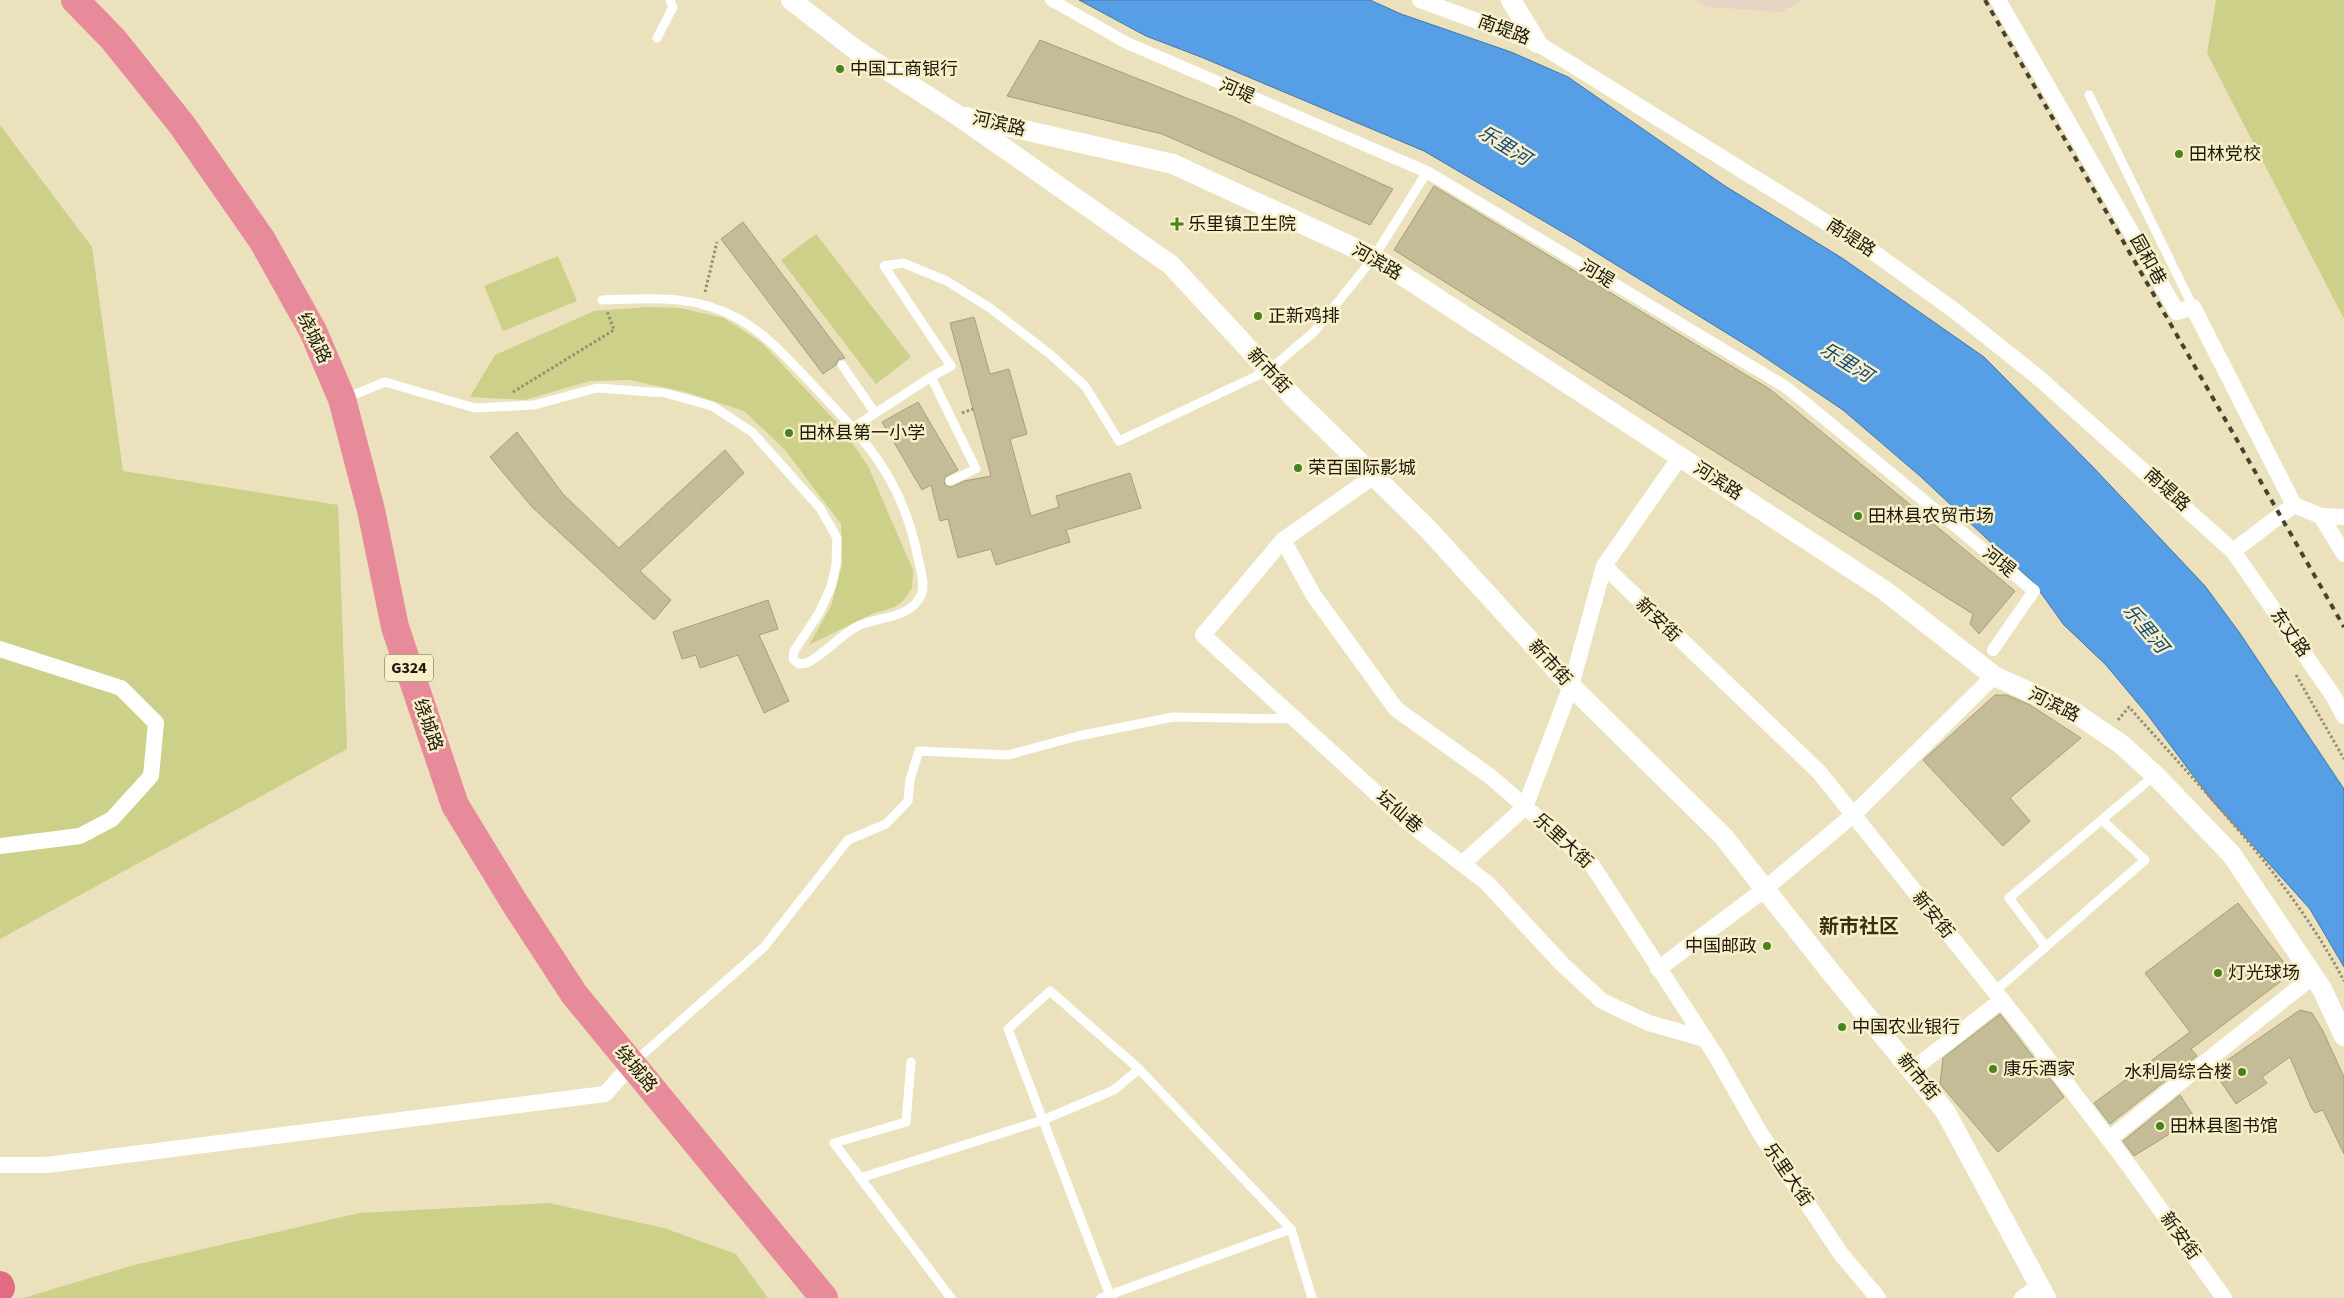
<svg xmlns="http://www.w3.org/2000/svg" width="2344" height="1298" font-family="'Source Sans 3','Noto Sans SC',sans-serif">
<style>
.industrial{fill:#e6d4c4}
.green{fill:#cdd088}
.water{fill:#569ee5;stroke:#4576a4}
.building{fill:#c4bb97;stroke:#a69e7a}
.lines{fill:none;stroke-linecap:round;stroke-linejoin:round}
.path{stroke:#958e73;stroke-width:3;stroke-dasharray:2.5 2.5;stroke-linecap:butt}
.service{stroke:#fff;stroke-width:9}
.pedestrian{stroke:#fff;stroke-width:12}
.minor{stroke:#fff;stroke-width:16}
.tertiary{stroke:#fff;stroke-width:20}
.trunk{stroke:#e78a9a;stroke-width:28}
.motorway{stroke:#e16c81;stroke-width:28}
.rail{stroke:#484331;stroke-width:4;stroke-dasharray:6 6;stroke-linecap:butt}
.poi-dot{fill:#49831d;stroke:#f8f0ca;stroke-width:2}
.labels{text-anchor:middle;dominant-baseline:central;stroke-width:5;stroke-linejoin:round;paint-order:stroke}
.shield{fill:#f8f0ca;stroke:#5f5a45;stroke-width:1}
.shield-label{font-size:16px;font-weight:bold;fill:#1d190c}
.street-label{font-size:18px;fill:#1d190c;stroke:#f8f0ca}
.poi-label{font-size:18px;fill:#1d190c;stroke:#f8f0ca;text-anchor:start}
.water-label{font-size:19px;font-style:italic;fill:#144876;stroke:#f8f0ca}
.quarter-label{font-size:20px;font-weight:bold;fill:#383010;stroke:#f8f0ca}
</style>
<rect width="100%" height="100%" fill="#ebe2bd"/>
<path class="industrial" d="M 1695,0 L 1803,0 L 1781,12 L 1708,7 Z"/>
<g class="green">
<path d="M 2216,0 L 2344,0 L 2344,319 L 2207,53 Z"/>
<path d="M 0,125 L 92,247 L 123,471 L 338,505 L 347,749 L 0,939 Z"/>
<path d="M 816,234 L 911,357 L 876,384 L 781,260 Z"/>
<path d="M 558,256 L 577,301 L 503,331 L 484,286 Z"/>
<path d="M 647,307 L 680,308 L 724,318 L 762,343 L 843,429 L 868,466 L 913,570 L 912,588 L 904,600 L 895,607 L 872,614 L 809,645 L 831,606 L 842,565 L 841,524 L 785,450 L 744,411 L 685,392 L 629,380 L 590,381 L 525,400 L 470,397 L 495,355 L 594,311 Z"/>
<path d="M 549,1203 L 664,1228 L 736,1254 L 768,1298 L 23,1298 L 134,1265 L 359,1213 Z"/>
</g>
<path class="water" d="M 1079,0 L 1370,0 L 1401,14 L 1511,52 L 1568,77 L 1725,186 L 1842,258 L 1984,357 L 2093,467 L 2205,586 L 2239,632 L 2344,789 L 2344,967 L 2310,909 L 2210,798 L 2147,714 L 2106,665 L 2064,625 L 2033,582 L 1920,476 L 1843,410 L 1754,350 L 1576,240 L 1424,151 L 1201,57 L 1146,36 Z"/>
<g class="building">
<path d="M 1040,40 L 1232,116 L 1393,189 L 1370,225 L 1162,134 L 1007,96 Z"/>
<path d="M 1434,186 L 1771,390 L 2015,591 L 1979,634 L 1970,624 L 1973,614 L 1394,250 Z"/>
<path d="M 743,222 L 845,358 L 838,360 L 836,365 L 823,374 L 721,239 Z"/>
<path d="M 974,317 L 990,374 L 1009,369 L 1027,434 L 1010,439 L 1031,516 L 1059,507 L 1056,496 L 1130,473 L 1141,508 L 1066,530 L 1070,542 L 996,565 L 991,549 L 958,558 L 948,519 L 940,521 L 931,485 L 922,490 L 882,422 L 918,402 L 958,470 L 945,477 L 944,481 L 946,486 L 952,487 L 964,481 L 991,476 L 950,323 Z"/>
<path d="M 517,432 L 563,494 L 619,548 L 725,450 L 744,473 L 640,571 L 671,600 L 654,620 L 532,507 L 490,457 Z"/>
<path d="M 768,600 L 778,629 L 759,635 L 789,701 L 764,713 L 738,655 L 700,668 L 696,655 L 682,659 L 673,632 Z"/>
<path d="M 1995,695 L 2007,695 L 2030,705 L 2081,738 L 2010,798 L 2030,821 L 2003,846 L 1923,760 Z"/>
<path d="M 2238,903 L 2292,973 L 2191,1049 L 2197,1056 L 2110,1124 L 2094,1103 L 2190,1032 L 2145,973 Z"/>
<path d="M 2300,1010 L 2312,1013 L 2323,1031 L 2344,1077 L 2344,1154 L 2323,1110 L 2315,1113 L 2311,1107 L 2290,1057 L 2262,1077 L 2267,1083 L 2236,1104 L 2213,1070 Z"/>
<path d="M 2000,1014 L 2064,1097 L 1998,1152 L 1940,1084 L 1943,1058 Z"/>
<path d="M 2180,1095 L 2195,1118 L 2134,1156 L 2123,1141 Z"/>
</g>
<g class="lines">
<g class="path">
<path d="M 705,292 L 717,242"/>
<path d="M 513,392 L 614,330 L 607,311"/>
<path d="M 962,413 L 973,409"/>
<path d="M 2296,675 L 2344,759"/>
<path d="M 2118,720 L 2129,707 C 2206,794 2290,878 2344,981"/>
</g>
<g class="service">
<path d="M 657,38 L 673,7 L 670,0"/>
<path d="M 2089,95 L 2193,307"/>
<path d="M 842,365 L 875,413"/>
<path d="M 346,398 L 385,382 L 475,408 L 534,405 L 597,388 L 665,393 L 712,406 L 752,432 L 820,508 L 837,538 L 836,565 L 831,587 L 819,613 L 794,651 L 793,659 L 799,664 L 807,663 C 825,654 838,637 856,627 C 877,616 910,620 921,595 C 926,586 920,568 918,558 C 902,476 864,439 809,381 C 787,358 767,335 739,319 C 694,294 652,298 602,300"/>
<path d="M 854,427 L 931,377"/>
<path d="M 950,481 L 976,469 L 931,377 L 951,366 L 884,266 L 903,263 L 947,281 L 990,308 L 1051,355 L 1085,386 L 1119,441 L 1269,370 L 1314,332 L 1374,257 L 1427,172"/>
<path d="M 2046,947 L 2009,898 L 2155,775"/>
<path d="M 1995,991 L 2145,860 L 2102,820"/>
<path d="M 911,1062 L 906,1122 L 834,1143 L 951,1298"/>
<path d="M 633,1063 L 764,947 L 848,840 L 886,824 L 908,801 L 910,780 L 919,751 L 1008,755 L 1078,736 L 1173,717 L 1293,719"/>
<path d="M 860,1178 L 1043,1120 L 1114,1090 L 1139,1069"/>
<path d="M 1101,1298 L 1291,1229"/>
<path d="M 1111,1298 L 1008,1029 L 1050,991 L 1139,1069 L 1291,1229 L 1312,1298"/>
</g>
<path class="pedestrian" d="M 1051,0 L 1127,43 L 1427,172 L 1786,387 L 2034,591 L 1993,650"/>
<g class="minor">
<path d="M 1420,0 L 1537,43 L 1869,249 L 1955,311 L 2039,378 L 2233,551 L 2334,697 L 2344,716"/>
<path d="M 1998,0 L 2177,312 L 2193,307 L 2294,505"/>
<path d="M 1374,476 L 1283,540 L 1314,596 L 1396,709 L 1491,777 L 1592,865 L 1716,1056 L 1760,1133 L 1841,1254 L 1878,1298"/>
<path d="M 2321,516 L 2344,554"/>
<path d="M 1283,540 L 1203,635 L 1410,824 L 1487,883 L 1562,964 L 1602,1001 L 1649,1023 L 1705,1039"/>
<path d="M 2233,551 L 2294,505 L 2321,516 L 2344,517"/>
<path d="M 1604,566 L 1819,772 L 2028,1033 L 2130,1167 L 2224,1298"/>
<path d="M 0,649 L 121,688 L 156,723 L 151,776 L 112,819 L 80,836 L 0,846"/>
<path d="M 1462,864 L 1525,807 L 1571,686 L 1604,566 L 1680,457"/>
<path d="M 1658,969 L 1765,889 L 1853,815 L 1994,676"/>
<path d="M 1912,1070 L 2002,1000"/>
<path d="M 2109,1139 L 2312,977"/>
<path d="M 0,1165 L 47,1165 L 605,1094 L 632,1064"/>
<path d="M 2022,1298 L 2040,1286"/>
</g>
<g class="tertiary">
<path d="M 791,0 L 856,50 L 957,115 L 1171,265 L 1292,396 L 1427,528 L 1571,686 L 1723,836 L 1833,975 L 1945,1111 L 2046,1298"/>
<path d="M 1511,0 L 1537,43"/>
<path d="M 966,117 L 1173,164 L 1374,257 L 1884,590 L 1994,676 L 2072,711 L 2121,744 L 2155,775 L 2232,855 L 2322,989 L 2344,1036"/>
</g>
<path class="trunk" d="M 75,0 L 113,39 L 182,125 L 262,240 L 313,331 L 342,399 L 371,510 L 395,627 L 455,805 L 514,902 L 574,994 L 824,1298"/>
<path class="motorway" d="M 0,1285 L 1,1288"/>
<path class="rail" d="M 1985,0 L 2344,627"/>
</g>
<g class="poi-dot">
<circle cx="840" cy="69" r="5"/>
<circle cx="2179" cy="154" r="5"/>
<path d="M1174.5 216.5h5v5h5v5h-5v5h-5v-5h-5v-5h5z"/>
<circle cx="1258" cy="316" r="5"/>
<circle cx="789" cy="433" r="5"/>
<circle cx="1298" cy="468" r="5"/>
<circle cx="1858" cy="516" r="5"/>
<circle cx="1767" cy="946" r="5"/>
<circle cx="2218" cy="973" r="5"/>
<circle cx="1842" cy="1027" r="5"/>
<circle cx="1993" cy="1069" r="5"/>
<circle cx="2242" cy="1072" r="5"/>
<circle cx="2160" cy="1126" r="5"/>
</g>
<g class="labels">
<rect class="shield" x="385" y="654.5" width="48" height="27" rx="4"/>
<g class="shield-label">
<text x="409" y="668">G324</text>
</g>
<g class="street-label">
<text transform="translate(1504 30) rotate(20)">南堤路</text>
<text transform="translate(1237 91) rotate(23)">河堤</text>
<text transform="translate(999 124) rotate(13)">河滨路</text>
<text transform="translate(1851 238) rotate(33)">南堤路</text>
<text transform="translate(2148 260) rotate(61)">园和巷</text>
<text transform="translate(1377 262) rotate(30)">河滨路</text>
<text transform="translate(1597 274) rotate(31)">河堤</text>
<text transform="translate(314 338) rotate(64)">绕城路</text>
<text transform="translate(1269 371) rotate(47)">新市街</text>
<text transform="translate(1718 481) rotate(33)">河滨路</text>
<text transform="translate(2167 490) rotate(42)">南堤路</text>
<text transform="translate(1999 562) rotate(39)">河堤</text>
<text transform="translate(1658 620) rotate(44)">新安街</text>
<text transform="translate(2290 633) rotate(55)">东丈路</text>
<text transform="translate(1550 663) rotate(48)">新市街</text>
<text transform="translate(2054 705) rotate(26)">河滨路</text>
<text transform="translate(428 725) rotate(71)">绕城路</text>
<text transform="translate(1399 812) rotate(41)">坛仙巷</text>
<text transform="translate(1563 841) rotate(42)">乐里大街</text>
<text transform="translate(1933 915) rotate(51)">新安街</text>
<text transform="translate(636 1069) rotate(50)">绕城路</text>
<text transform="translate(1918 1077) rotate(51)">新市街</text>
<text transform="translate(1788 1175) rotate(56)">乐里大街</text>
<text transform="translate(2180 1236) rotate(54)">新安街</text>
</g>
<g class="poi-label">
<text x="850" y="69">中国工商银行</text>
<text x="2189" y="154">田林党校</text>
<text x="1188" y="224">乐里镇卫生院</text>
<text x="1268" y="316">正新鸡排</text>
<text x="799" y="433">田林县第一小学</text>
<text x="1308" y="468">荣百国际影城</text>
<text x="1868" y="516">田林县农贸市场</text>
<text x="1757" y="946" text-anchor="end">中国邮政</text>
<text x="2228" y="973">灯光球场</text>
<text x="1852" y="1027">中国农业银行</text>
<text x="2003" y="1069">康乐酒家</text>
<text x="2232" y="1072" text-anchor="end">水利局综合楼</text>
<text x="2170" y="1126">田林县图书馆</text>
</g>
<g class="water-label">
<text transform="translate(1504 146) rotate(32)">乐里河</text>
<text transform="translate(1846 363) rotate(32)">乐里河</text>
<text transform="translate(2145 629) rotate(50)">乐里河</text>
</g>
<g class="quarter-label">
<text x="1859" y="927">新市社区</text>
</g>
</g>
</svg>
